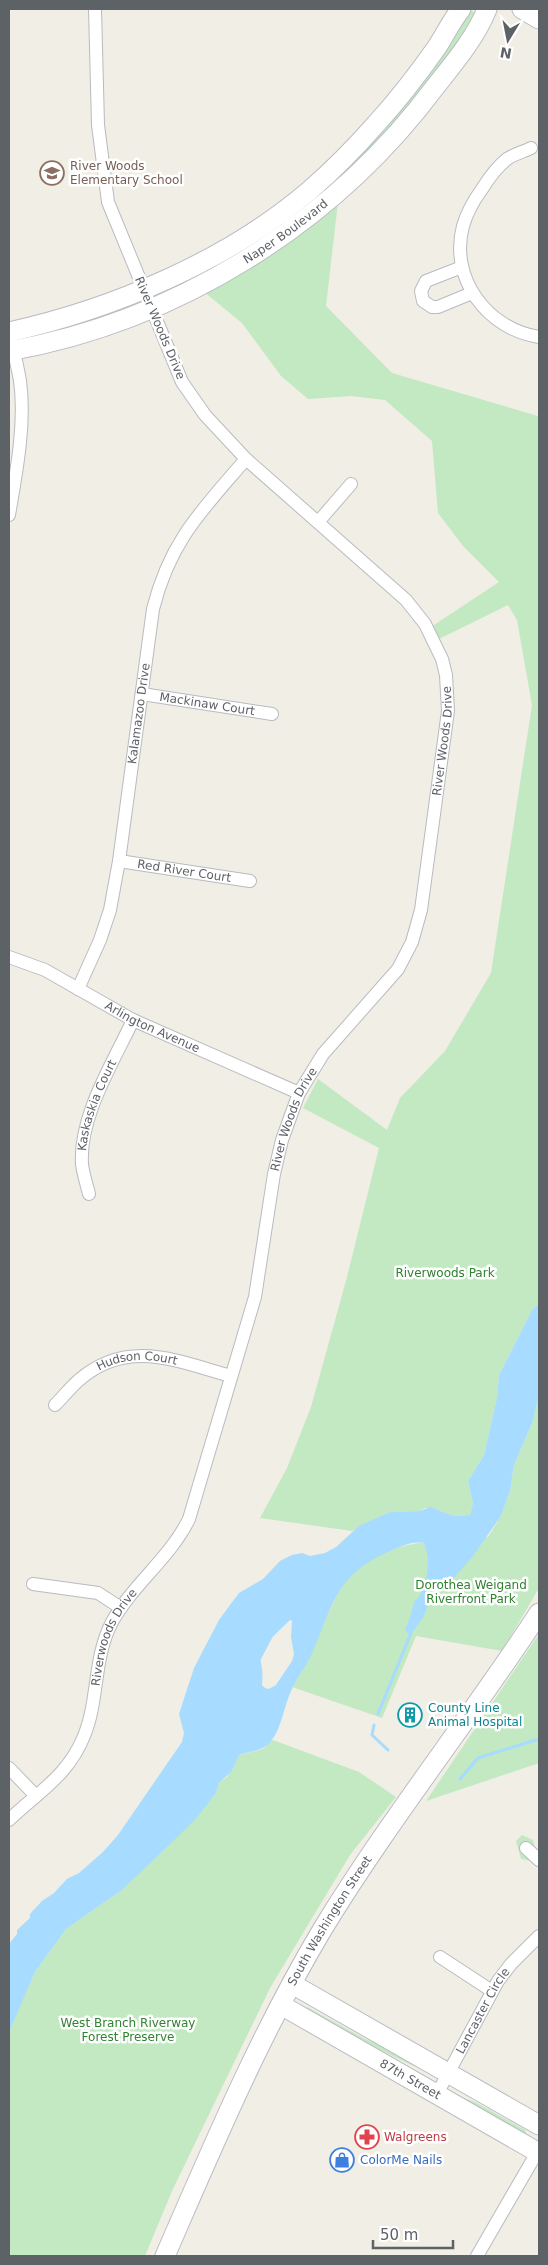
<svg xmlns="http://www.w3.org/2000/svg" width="548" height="2265" font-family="'DejaVu Sans',sans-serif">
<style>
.green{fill:#c2e9c1}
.water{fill:#a7dbff;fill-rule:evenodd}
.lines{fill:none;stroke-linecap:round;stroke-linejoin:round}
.stream{stroke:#a7dbff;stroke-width:3}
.river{stroke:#a7dbff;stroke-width:19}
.street-casing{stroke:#b8bbc0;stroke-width:14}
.secondary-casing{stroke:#b9bcc2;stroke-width:21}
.street{stroke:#fff;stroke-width:12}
.secondary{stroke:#fff;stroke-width:19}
.labels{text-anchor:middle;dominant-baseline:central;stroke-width:5;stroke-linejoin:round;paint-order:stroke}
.education-label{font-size:12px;fill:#785e54;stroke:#fff;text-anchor:start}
.street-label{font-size:12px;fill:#5d6267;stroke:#fff}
.park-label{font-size:12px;fill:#2f8331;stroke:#fff}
.culture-label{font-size:12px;fill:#0d838f;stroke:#fff;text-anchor:start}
.health-label{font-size:12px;fill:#be3a42;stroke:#fff;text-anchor:start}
.shop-label{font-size:12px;fill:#366cbe;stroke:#fff;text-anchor:start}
</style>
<rect width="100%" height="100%" fill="#f0eee5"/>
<g class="green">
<path d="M 468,9 L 476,13 L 458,50 L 357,168 L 256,247 L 213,270 L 280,221 Z"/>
<path d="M 338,202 L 326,306 L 392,373 L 538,416 L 539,407 L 539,1303 L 532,1310 L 499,1375 L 497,1398 L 484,1455 L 468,1481 L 473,1503 L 470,1515 L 454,1516 L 437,1509 L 425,1508 L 419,1511 L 390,1512 L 352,1531 L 260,1518 L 287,1468 L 311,1407 L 347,1277 L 379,1148 L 303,1108 L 318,1079 L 387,1130 L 400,1098 L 445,1051 L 491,973 L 532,705 L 517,620 L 508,605 L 437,640 L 431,627 L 499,582 L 463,546 L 438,513 L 432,441 L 385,400 L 351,396 L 308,399 L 281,376 L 242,323 L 203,291 Z"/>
<path d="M 539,1395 L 539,1588 L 502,1651 L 416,1636 L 382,1718 L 292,1687 C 314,1655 324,1617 343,1584 C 353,1567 389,1548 408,1545 C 434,1540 462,1539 488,1537 L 501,1516 L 510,1491 L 514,1465 L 533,1421 Z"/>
<path d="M 539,1634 L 539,1763 L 426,1801 Z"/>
<path d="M 273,1740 L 359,1772 L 396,1797 L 350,1855 L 270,1988 L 172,2191 L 145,2256 L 9,2256 L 9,2032 L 12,2024 L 35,1972 L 66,1929 L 122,1890 L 216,1793 L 219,1783 L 227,1777 L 239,1755 L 263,1749 Z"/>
<path d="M 522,1835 L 533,1840 L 536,1853 L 532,1861 L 521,1859 L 516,1841 Z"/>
<path d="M 307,2007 L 365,2039 L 399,2053 L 425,2069 C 416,2071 321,2018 306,2009 Z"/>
<path d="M 461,2097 L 475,2102 L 525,2130 L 527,2135 Z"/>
</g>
<path class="water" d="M 539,1303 L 539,1395 L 533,1421 L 514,1465 L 510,1491 L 501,1516 L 473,1556 L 446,1587 L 433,1594 L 423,1618 L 410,1635 L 405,1630 C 409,1622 411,1612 414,1603 C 416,1598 415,1602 419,1597 C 428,1581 431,1560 424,1543 C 411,1541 400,1547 388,1552 C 336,1575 334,1603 313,1651 C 308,1664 299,1674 293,1687 C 284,1703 283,1725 272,1740 C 264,1752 251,1750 239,1755 L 231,1772 L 219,1783 L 216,1793 L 194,1821 L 122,1890 L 66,1929 L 35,1972 L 9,2032 L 9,1944 L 17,1934 L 17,1930 L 30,1918 L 30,1914 L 42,1901 L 54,1893 L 67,1879 L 79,1873 L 103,1852 L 118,1835 L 182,1742 L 184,1733 L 179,1714 L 194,1668 L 219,1620 L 239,1593 L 263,1579 L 280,1561 L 292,1555 L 302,1553 L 310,1556 L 325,1553 L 336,1547 L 359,1526 L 390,1512 L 419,1511 L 431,1507 L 454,1516 L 470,1515 L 473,1503 L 468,1481 L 484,1455 L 497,1398 L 499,1375 L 532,1310 ZM 284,1616 L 292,1621 L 291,1637 L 294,1654 L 292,1661 L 276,1685 L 269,1689 L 265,1688 L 262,1685 C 262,1680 263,1674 262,1669 C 258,1645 255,1626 284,1616 Z"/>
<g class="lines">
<g class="stream">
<path d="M 378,1714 L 411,1633"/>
<path d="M 374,1725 L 372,1735 L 388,1750"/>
<path d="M 460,1779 L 478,1758 L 539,1739"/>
</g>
<path class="river" d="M 246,1667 L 265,1631 L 297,1600"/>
<g class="street-casing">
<g id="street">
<path d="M 531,148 C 523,152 514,154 507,159 C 497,167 489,178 482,189 C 474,200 467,212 463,226 C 449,278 487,329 539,337"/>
<path d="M 462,267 L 426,281 L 421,291 L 423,301 L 432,307 L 438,307 L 472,293"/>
<path d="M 9,515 C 16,474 26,423 20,381 C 18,369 15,356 12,344"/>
<path d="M 319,521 L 351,484"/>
<path id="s1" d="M 142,694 L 272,714"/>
<path id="s2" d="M 119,861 L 250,881"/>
<path id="s3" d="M 9,957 L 45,970 L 133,1020 L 299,1093"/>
<path id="s4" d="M 78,989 L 100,940 L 110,910 L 119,861 L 153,609 C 170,541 202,510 246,459"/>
<path id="s5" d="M 89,1194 C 87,1185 83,1174 82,1164 C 79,1116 113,1063 133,1020"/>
<path id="s6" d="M 55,1405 C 63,1397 70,1388 79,1380 C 128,1338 176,1361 231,1376"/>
<path d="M 33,1584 L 98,1593 L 121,1608"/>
<path d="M 9,1768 L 36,1796"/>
<path id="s7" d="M 9,1820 C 38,1792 68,1776 84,1736 C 99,1700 93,1658 112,1622 C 133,1584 170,1558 189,1519 L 255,1297 L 274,1174 L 282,1140 L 299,1093 L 323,1054 L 398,969 L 412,942 L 421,910 L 448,711 L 446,675 L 442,659 L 425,624 L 406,600 L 246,459 L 205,415 L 182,382 L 108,202 L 98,125 L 95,9"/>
<path d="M 526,1848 L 539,1860"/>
<path d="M 440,1957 L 492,1991"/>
<path id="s8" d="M 437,2094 L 498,1981 L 511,1964 L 539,1936"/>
<path d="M 477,2256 L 539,2149"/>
</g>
</g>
<g class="secondary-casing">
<g id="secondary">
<path d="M 522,9 L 539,19"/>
<path d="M 9,332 C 113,309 227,261 309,191 C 332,171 355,148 376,124 C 398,100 418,74 437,47 C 445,35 452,20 461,9"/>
<path id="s9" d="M 9,351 C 177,321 333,224 435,87 C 454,63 476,37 487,9"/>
<path d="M 292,1984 L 539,2125"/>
<path id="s10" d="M 281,2005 L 539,2153"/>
<path id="s11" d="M 165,2256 C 213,2146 260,2034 322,1930 C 389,1820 469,1720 539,1613"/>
</g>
</g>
<use href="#street" class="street"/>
<use href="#secondary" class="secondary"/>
</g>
<defs>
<g id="school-ring" transform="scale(1.25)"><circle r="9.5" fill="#fff" stroke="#8d6e63" stroke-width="1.5"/><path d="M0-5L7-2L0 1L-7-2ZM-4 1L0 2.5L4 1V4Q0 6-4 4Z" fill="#8d6e63"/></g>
<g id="building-ring" transform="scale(1.25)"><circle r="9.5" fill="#fff" stroke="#0f9aa8" stroke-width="1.5"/><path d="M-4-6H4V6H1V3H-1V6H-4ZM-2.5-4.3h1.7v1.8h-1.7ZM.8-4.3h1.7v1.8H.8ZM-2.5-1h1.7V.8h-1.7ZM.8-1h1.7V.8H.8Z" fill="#0f9aa8"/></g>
<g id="pharmacy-ring" transform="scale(1.25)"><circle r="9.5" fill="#fff" stroke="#e0444e" stroke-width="1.5"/><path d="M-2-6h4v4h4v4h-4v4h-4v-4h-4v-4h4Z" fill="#e0444e"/></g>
<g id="shop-ring" transform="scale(1.25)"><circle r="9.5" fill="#fff" stroke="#3f7fe0" stroke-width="1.5"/><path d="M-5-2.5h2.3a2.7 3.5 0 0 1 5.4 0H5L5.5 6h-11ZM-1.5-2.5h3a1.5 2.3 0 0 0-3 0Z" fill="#3f7fe0"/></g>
</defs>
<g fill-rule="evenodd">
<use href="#school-ring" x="52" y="173"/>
<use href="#building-ring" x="410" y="1715"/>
<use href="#pharmacy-ring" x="367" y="2137"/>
<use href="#shop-ring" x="342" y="2160"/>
</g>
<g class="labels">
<g class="education-label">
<text x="70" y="166">River Woods<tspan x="70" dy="14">Elementary School</tspan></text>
</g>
<g class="street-label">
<text stroke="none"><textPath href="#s9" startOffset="304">Naper Boulevard</textPath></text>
<text transform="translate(160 328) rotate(67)">River Woods Drive</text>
<text stroke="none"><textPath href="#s1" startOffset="66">Mackinaw Court</textPath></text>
<text stroke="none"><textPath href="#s4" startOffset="284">Kalamazoo Drive</textPath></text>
<text stroke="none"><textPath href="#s7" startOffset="1195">River Woods Drive</textPath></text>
<text stroke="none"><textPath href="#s2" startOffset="66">Red River Court</textPath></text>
<text stroke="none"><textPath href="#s3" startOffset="160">Arlington Avenue</textPath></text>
<text stroke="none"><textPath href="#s5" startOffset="92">Kaskaskia Court</textPath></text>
<text stroke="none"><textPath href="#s7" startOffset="775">River Woods Drive</textPath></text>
<text stroke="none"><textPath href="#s6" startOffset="98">Hudson Court</textPath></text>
<text stroke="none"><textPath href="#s7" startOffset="218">Riverwoods Drive</textPath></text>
<text stroke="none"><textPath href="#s11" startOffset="374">South Washington Street</textPath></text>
<text stroke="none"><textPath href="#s8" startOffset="95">Lancaster Circle</textPath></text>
<text stroke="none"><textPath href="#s10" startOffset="149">87th Street</textPath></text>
</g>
<g class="park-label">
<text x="445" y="1273">Riverwoods Park</text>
<text x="471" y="1585">Dorothea Weigand<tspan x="471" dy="14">Riverfront Park</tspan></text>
<text x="128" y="2023">West Branch Riverway<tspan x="128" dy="14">Forest Preserve</tspan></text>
</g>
<g class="culture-label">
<text x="428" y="1708">County Line<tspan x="428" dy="14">Animal Hospital</tspan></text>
</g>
<g class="health-label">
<text x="384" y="2137">Walgreens</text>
</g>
<g class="shop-label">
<text x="360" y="2160">ColorMe Nails</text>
</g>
</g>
<rect width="548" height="2265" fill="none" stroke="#5d6267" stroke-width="20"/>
<g transform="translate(508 40) rotate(190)" stroke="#ffffff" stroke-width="4" paint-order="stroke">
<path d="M0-4L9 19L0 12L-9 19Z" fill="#5d6267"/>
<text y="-8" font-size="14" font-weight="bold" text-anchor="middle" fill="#5d6267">N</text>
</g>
<path d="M373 2240v8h80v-8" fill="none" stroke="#5d6267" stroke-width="2.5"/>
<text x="380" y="2240" font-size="15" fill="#5d6267" stroke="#ffffff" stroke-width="4" paint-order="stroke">50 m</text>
</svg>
